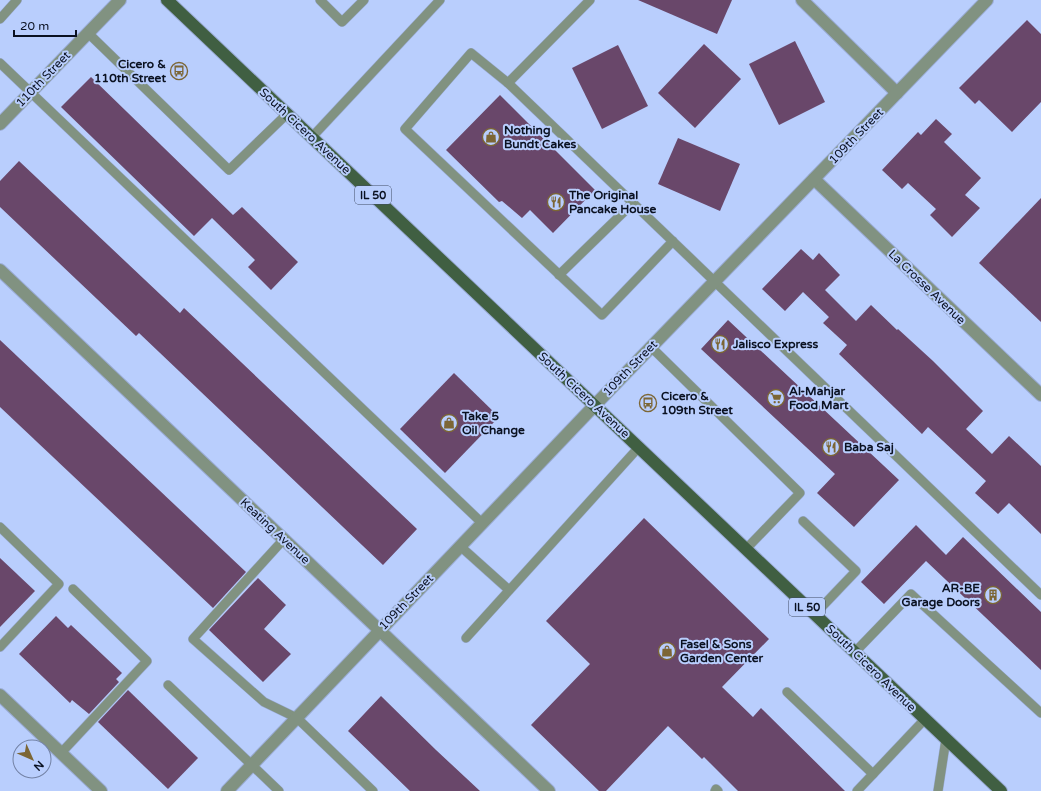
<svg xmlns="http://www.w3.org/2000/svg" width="1041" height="791" font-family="'Varela Round',sans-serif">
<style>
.building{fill:#69476a}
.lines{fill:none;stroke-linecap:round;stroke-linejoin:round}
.lane-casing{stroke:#9aacd5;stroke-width:10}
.street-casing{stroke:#9aacd5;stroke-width:14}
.primary-casing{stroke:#9aacd5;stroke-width:14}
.lane{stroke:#819281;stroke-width:9}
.street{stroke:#819281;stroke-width:12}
.primary{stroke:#405f42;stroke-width:12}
.labels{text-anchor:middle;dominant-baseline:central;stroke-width:4;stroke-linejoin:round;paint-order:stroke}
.shield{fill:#b9cefd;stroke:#3e4a63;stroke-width:1}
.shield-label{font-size:11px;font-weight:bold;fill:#0a1121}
.poi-label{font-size:12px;font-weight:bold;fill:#0a1121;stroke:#b9cefd;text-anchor:start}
.street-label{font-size:12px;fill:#0a1121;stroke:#b9cefd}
</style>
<rect width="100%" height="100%" fill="#b9cefd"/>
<g class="building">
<path d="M 638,0 L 732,0 L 717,34 Z"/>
<path d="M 1027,20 L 1041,34 L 1041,102 L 1012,132 L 979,100 L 975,104 L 959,88 Z"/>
<path d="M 795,41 L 825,102 L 779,125 L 749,64 Z"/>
<path d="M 704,44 L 741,79 L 695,128 L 658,93 Z"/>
<path d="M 618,45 L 648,106 L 602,129 L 572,68 Z"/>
<path d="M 91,77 L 233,215 L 242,207 L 298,262 L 271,290 L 248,267 L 255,260 L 212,218 L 194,236 L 61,107 Z"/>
<path d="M 500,95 L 595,190 L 553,233 L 530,210 L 522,218 L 502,201 L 499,202 L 446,150 Z"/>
<path d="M 936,119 L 952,134 L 944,142 L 981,178 L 965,195 L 980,208 L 952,237 L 930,215 L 936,209 L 908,183 L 902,189 L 882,170 L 918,132 L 921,135 Z"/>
<path d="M 678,138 L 740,164 L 720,211 L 658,184 Z"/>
<path d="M 19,161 L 180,313 L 184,308 L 417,529 L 383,565 L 139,333 L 136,336 L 0,207 L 0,181 Z"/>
<path d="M 1041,198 L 1041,322 L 979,263 Z"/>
<path d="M 801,249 L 813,260 L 819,253 L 840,275 L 825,290 L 856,321 L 871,305 L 897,330 L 898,329 L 933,361 L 983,411 L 966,429 L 992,454 L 1009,436 L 1041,466 L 1041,534 L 1009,503 L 998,514 L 975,493 L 986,481 L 928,427 L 922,434 L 839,354 L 847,345 L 823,323 L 829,317 L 803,292 L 785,311 L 762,289 Z"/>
<path d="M 728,320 L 899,480 L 854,527 L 817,493 L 835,474 L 701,349 Z"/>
<path d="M 0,340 L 246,572 L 213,608 L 0,407 Z"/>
<path d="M 454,373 L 499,417 L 445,473 L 400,429 Z"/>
<path d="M 644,518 L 769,639 L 722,687 L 753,717 L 761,708 L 845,791 L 738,791 L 704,757 L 702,759 L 668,726 L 606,791 L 599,791 L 531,725 L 590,664 L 546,621 Z"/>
<path d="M 916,525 L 946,555 L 963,537 L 1041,612 L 1041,670 L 926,561 L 884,604 L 861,582 Z"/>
<path d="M 0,558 L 35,591 L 0,627 Z"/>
<path d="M 258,578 L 286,605 L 264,629 L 291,654 L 263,682 L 209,630 Z"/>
<path d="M 56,616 L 68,628 L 71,625 L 122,673 L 116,679 L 119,682 L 89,714 L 72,700 L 70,703 L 19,654 Z"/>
<path d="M 128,690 L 198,758 L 168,789 L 98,722 Z"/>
<path d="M 381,696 L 436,750 L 480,791 L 410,791 L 348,731 Z"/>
</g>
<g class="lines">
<g class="lane-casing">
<g id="lane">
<path d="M 320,0 L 342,22 L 364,0"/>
<path d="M 0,19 L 17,0"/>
<path d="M 88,33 L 229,170 L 287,114"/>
<path d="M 0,63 L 482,523"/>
<path d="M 508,83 L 590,0"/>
<path d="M 312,137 L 440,0"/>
<path d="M 673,241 L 602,315 L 405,129 L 471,53 L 508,83 L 1041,595"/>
<path d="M 559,275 L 633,203"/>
<path d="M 651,347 L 800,493 L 746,549"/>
<path d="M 803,521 L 856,571 L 815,614"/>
<path d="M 0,527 L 59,584 L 0,647"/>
<path d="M 284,539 L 193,639 L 264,702 L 297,718 L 373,791"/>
<path d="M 460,546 L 509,590"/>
<path d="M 466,638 L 639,447"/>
<path d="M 855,652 L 911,594 L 1041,713"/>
<path d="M 168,685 L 279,791"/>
<path d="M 787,692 L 873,774"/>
<path d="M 61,753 L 147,661 L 73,589"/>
<path d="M 715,791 L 716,789 L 718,791"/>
<path d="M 857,791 L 925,719"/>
<path d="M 938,791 L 946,739"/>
</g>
</g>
<g class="street-casing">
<g id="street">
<path d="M 802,0 L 897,93"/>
<path d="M 0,124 L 120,0"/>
<path d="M 814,179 L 1041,395"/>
<path d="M 0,270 L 549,791"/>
<path d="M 0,695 L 101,791"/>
<path d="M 227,791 L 595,405 L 987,0"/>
</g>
</g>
<g class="primary-casing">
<path id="primary" d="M 167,0 L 1001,791"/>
</g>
<use href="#lane" class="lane"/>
<use href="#street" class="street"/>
<use href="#primary" class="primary"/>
</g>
<defs>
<g id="bus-ring" transform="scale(0.9)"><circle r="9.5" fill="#b9cefd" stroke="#7c6635" stroke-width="1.5"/><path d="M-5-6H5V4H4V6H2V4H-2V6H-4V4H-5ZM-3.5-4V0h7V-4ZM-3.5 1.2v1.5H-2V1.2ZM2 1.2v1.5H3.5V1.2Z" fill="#7c6635"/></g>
<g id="shop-ring" transform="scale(0.9)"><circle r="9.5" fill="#b9cefd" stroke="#7c6635" stroke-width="1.5"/><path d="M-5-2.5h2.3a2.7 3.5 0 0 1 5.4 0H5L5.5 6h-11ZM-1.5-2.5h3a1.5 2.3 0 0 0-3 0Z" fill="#7c6635"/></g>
<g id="restaurant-ring" transform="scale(0.9)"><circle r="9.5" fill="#b9cefd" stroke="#7c6635" stroke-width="1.5"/><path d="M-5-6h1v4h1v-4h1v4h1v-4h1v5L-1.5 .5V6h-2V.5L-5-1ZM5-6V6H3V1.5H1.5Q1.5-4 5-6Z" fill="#7c6635"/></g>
<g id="supermarket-ring" transform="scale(0.9)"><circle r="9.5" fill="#b9cefd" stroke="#7c6635" stroke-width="1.5"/><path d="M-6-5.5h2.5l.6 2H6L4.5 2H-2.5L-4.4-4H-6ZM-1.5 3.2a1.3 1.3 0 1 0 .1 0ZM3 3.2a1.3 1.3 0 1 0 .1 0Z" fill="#7c6635"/></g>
<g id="building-ring" transform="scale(0.9)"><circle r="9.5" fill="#b9cefd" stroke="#7c6635" stroke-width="1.5"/><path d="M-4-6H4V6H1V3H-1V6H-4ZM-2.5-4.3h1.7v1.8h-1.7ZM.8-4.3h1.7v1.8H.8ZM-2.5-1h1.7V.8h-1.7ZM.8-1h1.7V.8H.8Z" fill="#7c6635"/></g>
</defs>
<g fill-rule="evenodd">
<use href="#bus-ring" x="179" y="71"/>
<use href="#shop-ring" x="491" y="137"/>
<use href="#restaurant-ring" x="556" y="202"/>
<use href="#restaurant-ring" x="720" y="344"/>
<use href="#supermarket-ring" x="776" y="398"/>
<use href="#bus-ring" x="648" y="403"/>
<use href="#shop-ring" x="449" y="423"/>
<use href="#restaurant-ring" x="831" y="447"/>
<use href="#building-ring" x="993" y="595"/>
<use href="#shop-ring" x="667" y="651"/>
</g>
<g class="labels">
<g class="shield">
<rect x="355" y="186" width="36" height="18" rx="3"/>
<rect x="789" y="598" width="36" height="18" rx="3"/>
</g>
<g class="shield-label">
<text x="373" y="195">IL 50</text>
<text x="807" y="607">IL 50</text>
</g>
<g class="poi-label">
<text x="166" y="64" text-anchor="end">Cicero &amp;<tspan x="166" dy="14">110th Street</tspan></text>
<text x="504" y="130">Nothing<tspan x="504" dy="14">Bundt Cakes</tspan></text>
<text x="569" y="195">The Original<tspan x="569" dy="14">Pancake House</tspan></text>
<text x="733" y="344">Jalisco Express</text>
<text x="789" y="391">Al-Mahjar<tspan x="789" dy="14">Food Mart</tspan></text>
<text x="661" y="396">Cicero &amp;<tspan x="661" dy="14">109th Street</tspan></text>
<text x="462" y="416">Take 5<tspan x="462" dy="14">Oil Change</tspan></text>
<text x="844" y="447">Baba Saj</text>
<text x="980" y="588" text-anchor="end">AR-BE<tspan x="980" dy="14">Garage Doors</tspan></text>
<text x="680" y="644">Fasel &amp; Sons<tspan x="680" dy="14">Garden Center</tspan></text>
</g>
<g class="street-label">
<text transform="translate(43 79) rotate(-46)">110th Street</text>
<text transform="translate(305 131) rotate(43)">South Cicero Avenue</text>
<text transform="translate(856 136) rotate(-46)">109th Street</text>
<text transform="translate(927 287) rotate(44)">La Crosse Avenue</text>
<text transform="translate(630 368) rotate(-46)">109th Street</text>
<text transform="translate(584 395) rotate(43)">South Cicero Avenue</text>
<text transform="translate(275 531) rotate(43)">Keating Avenue</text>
<text transform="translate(406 602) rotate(-46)">109th Street</text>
<text transform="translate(871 668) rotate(44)">South Cicero Avenue</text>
</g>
</g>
<g transform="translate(32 759) rotate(135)"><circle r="19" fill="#b9cefd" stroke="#7382a5"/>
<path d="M0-3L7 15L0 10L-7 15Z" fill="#7c6635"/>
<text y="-6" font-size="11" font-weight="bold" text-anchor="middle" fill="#0a1121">N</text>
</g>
<path d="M14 30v6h62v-6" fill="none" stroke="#0a1121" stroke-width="2"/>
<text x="20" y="30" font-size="12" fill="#0a1121" stroke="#b9cefd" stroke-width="3" paint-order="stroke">20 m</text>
</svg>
